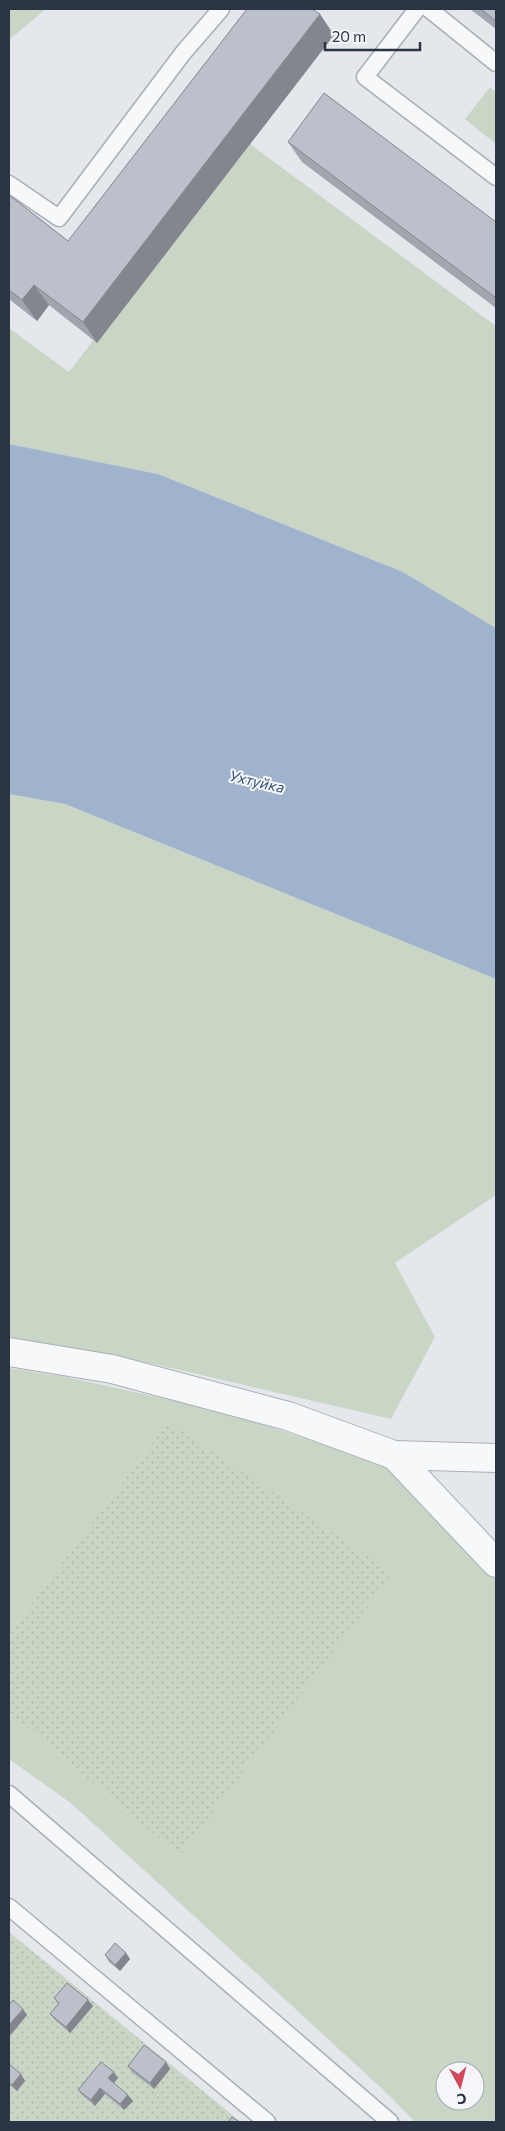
<svg xmlns="http://www.w3.org/2000/svg" width="505" height="2131" font-family="Commissioner,sans-serif">
<style>
.grass{fill:#c9d6c5;fill-rule:evenodd}
.garden{fill:url(#garden-dots)}
.water{fill:#9fb4cc}
.lines{fill:none;stroke-linecap:round;stroke-linejoin:round}
.lane-casing{stroke:#a9aeb7;stroke-width:19}
.street-casing{stroke:#a9aeb7;stroke-width:30}
.lane{stroke:#f7f8fa;stroke-width:16}
.street{stroke:#f7f8fa;stroke-width:28}
.wall{fill:#a1a5ae}
.shaded-wall{fill:#83868d}
.building{fill:#bbc0ca;stroke:#83868d}
.labels{text-anchor:middle;dominant-baseline:central;stroke-width:4;stroke-linejoin:round;paint-order:stroke}
.water-label{font-size:15px;font-style:italic;fill:#34527a;stroke:#f4f6f9}
</style>
<defs>
<pattern id="garden-dots" width="8" height="8" patternUnits="userSpaceOnUse" patternTransform="scale(1.25)"><rect width="8" height="8" fill="#c9d6c5"/><path d="M2 2h.1M6 6h.1" fill="none" stroke="#adb8ab" stroke-width="1.8" stroke-linecap="round"/></pattern>
</defs>
<rect width="100%" height="100%" fill="#e4e7ec"/>
<g class="grass">
<path d="M 9,9 L 46,9 L 9,40 Z"/>
<path d="M 490,87 L 496,92 L 496,144 L 465,119 Z"/>
<path d="M 246,141 L 496,326 L 496,628 L 403,572 L 158,474 L 9,444 L 9,328 L 69,372 Z"/>
<path d="M 9,794 L 65,804 L 496,979 L 496,1195 L 395,1263 L 435,1337 L 391,1419 L 154,1364 L 9,1337 Z"/>
<path d="M 9,1368 L 66,1377 L 221,1411 L 381,1463 L 496,1560 L 496,2122 L 415,2122 L 390,2096 L 72,1804 L 9,1759 L 9,1712 L 180,1856 L 168,1422 L 9,1633 ZM 445,2071 L 475,2071 L 475,2101 L 445,2101 Z"/>
</g>
<g class="garden">
<path d="M 168,1422 L 393,1573 L 180,1856 L 9,1712 L 9,1633 Z"/>
<path d="M 9,1932 L 241,2122 L 9,2122 Z"/>
</g>
<path class="water" d="M 9,444 L 158,474 L 403,572 L 496,628 L 496,979 L 65,804 L 9,794 Z"/>
<g class="lines">
<g class="lane-casing">
<g id="lane">
<path d="M 417,9 L 365,77 L 496,177"/>
<path d="M 429,9 L 496,63"/>
<path d="M 9,184 L 59,218 L 183,53 L 221,9"/>
<path d="M 9,1794 L 390,2122"/>
<path d="M 9,1907 L 267,2122"/>
</g>
</g>
<g class="street-casing">
<g id="street">
<path d="M 9,1352 L 112,1369 L 288,1416 L 394,1455 L 496,1563"/>
<path d="M 394,1455 L 496,1458"/>
</g>
</g>
<use href="#lane" class="lane"/>
<use href="#street" class="street"/>
</g>
<g class="wall">
<path d="M 470,9 L 496,9 L 496,29 Z"/>
<path d="M 334,35 L 97,343 L 49,305 L 37,321 L 9,299 L 9,195 L 68,241 Z"/>
<path d="M 288,142 L 496,222 L 496,308 L 302,162 Z"/>
<path d="M 126,1953 L 130,1959 L 120,1971 L 109,1962 L 105,1955 Z"/>
<path d="M 54,1998 L 88,2000 L 93,2006 L 70,2033 L 55,2020 L 50,2014 L 58,2004 Z"/>
<path d="M 166,2062 L 170,2069 L 154,2089 L 132,2072 L 128,2066 Z"/>
<path d="M 9,2064 L 25,2081 L 17,2091 L 9,2085 Z"/>
<path d="M 118,2078 L 114,2083 L 133,2101 L 124,2110 L 105,2094 L 95,2106 L 83,2096 L 78,2090 Z"/>
</g>
<g class="shaded-wall">
<path d="M 320,14 L 334,35 L 97,343 L 83,322 Z"/>
<path d="M 34,285 L 49,305 L 37,321 L 22,300 Z"/>
<path d="M 126,1953 L 130,1959 L 120,1971 L 115,1965 Z"/>
<path d="M 88,2000 L 93,2006 L 70,2033 L 66,2027 Z"/>
<path d="M 23,2009 L 27,2015 L 9,2037 L 9,2025 Z"/>
<path d="M 166,2062 L 170,2069 L 154,2089 L 150,2083 Z"/>
<path d="M 114,2072 L 118,2078 L 113,2084 L 108,2078 Z"/>
<path d="M 21,2074 L 25,2081 L 17,2091 L 12,2085 Z"/>
<path d="M 100,2088 L 105,2094 L 95,2106 L 91,2100 Z"/>
<path d="M 128,2095 L 133,2101 L 124,2110 L 120,2104 Z"/>
</g>
<g class="building">
<path d="M 247,9 L 312,9 L 320,14 L 83,322 L 34,285 L 22,300 L 9,290 L 9,195 L 68,241 Z"/>
<path d="M 481,9 L 496,9 L 496,21 Z"/>
<path d="M 324,93 L 496,222 L 496,298 L 288,142 Z"/>
<path d="M 115,1943 L 126,1953 L 115,1965 L 105,1955 Z"/>
<path d="M 67,1983 L 88,2000 L 66,2027 L 50,2014 L 59,2003 L 54,1998 Z"/>
<path d="M 13,2000 L 23,2009 L 9,2025 L 9,2005 Z"/>
<path d="M 144,2045 L 166,2062 L 150,2083 L 128,2066 Z"/>
<path d="M 101,2062 L 114,2072 L 108,2078 L 128,2095 L 120,2104 L 100,2088 L 91,2100 L 78,2090 Z"/>
<path d="M 9,2064 L 21,2074 L 12,2085 L 9,2082 Z"/>
<path d="M 232,2117 L 239,2122 L 228,2122 Z"/>
</g>
<g class="labels">
<g class="water-label">
<text transform="translate(257 781) rotate(13)">Ухтуйка</text>
</g>
</g>
<rect width="505" height="2131" fill="none" stroke="#2b3445" stroke-width="20"/>
<g transform="translate(460 2086) rotate(173)"><circle r="24" fill="#f4f6f9" stroke="#a4a8b1"/>
<path d="M0-4L9 19L0 12L-9 19Z" fill="#d1495b"/>
<text y="-8" font-size="14" font-weight="bold" text-anchor="middle" fill="#2b3445">С</text>
</g>
<path d="M325 42v8h95v-8" fill="none" stroke="#2b3445" stroke-width="2.5"/>
<text x="332" y="42" font-size="15" fill="#2b3445" stroke="#f4f6f9" stroke-width="4" paint-order="stroke">20 m</text>
</svg>
